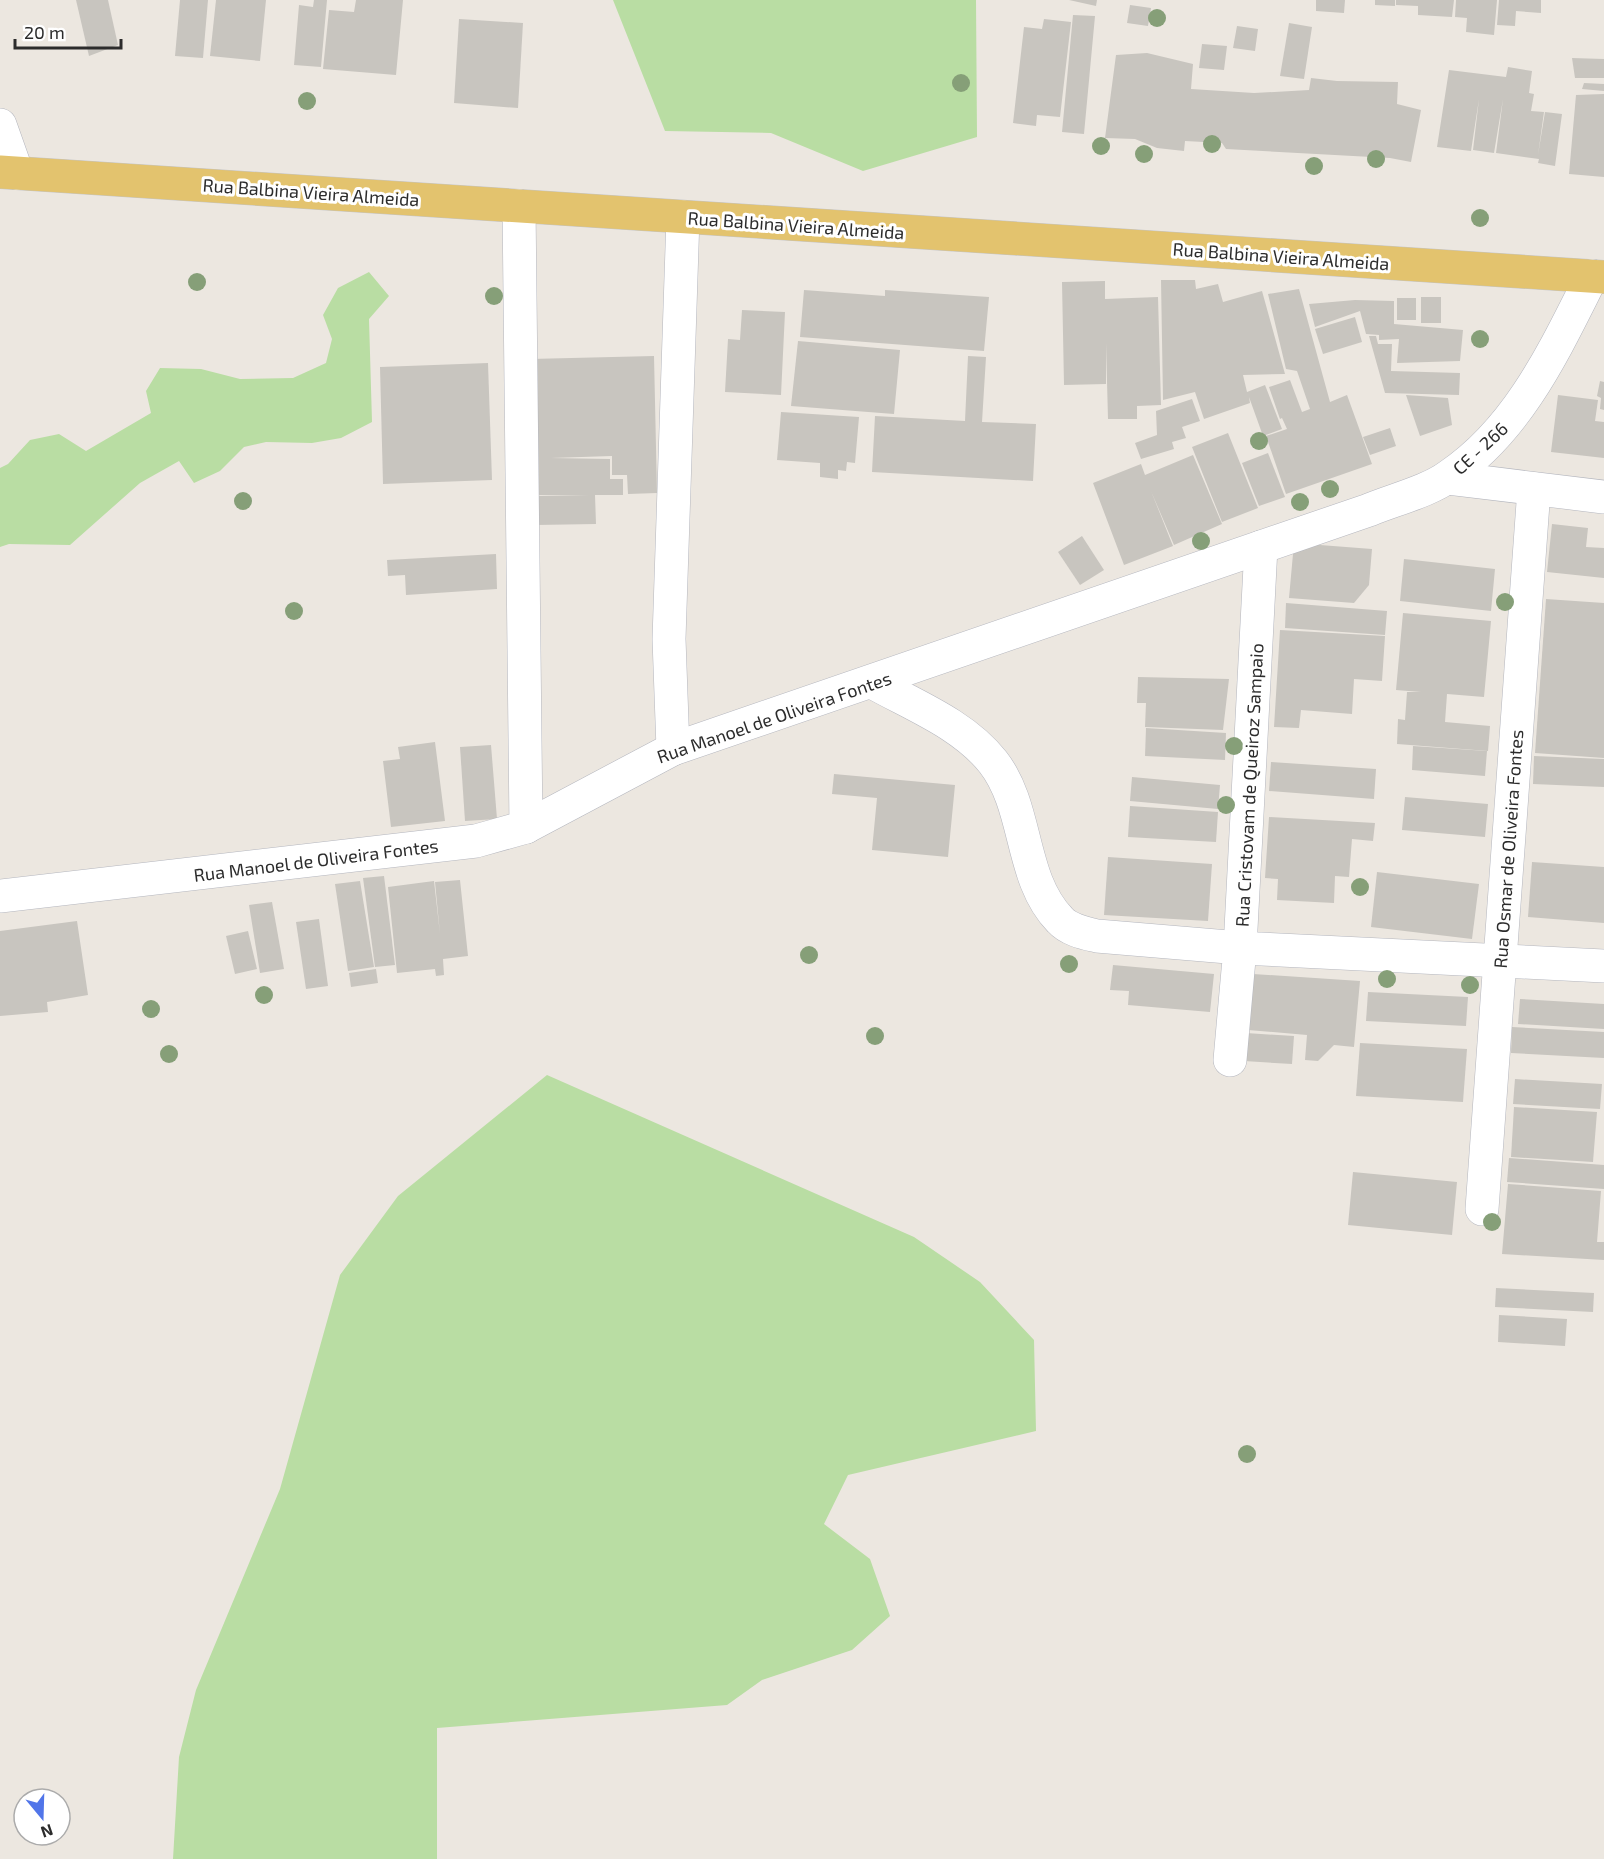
<svg xmlns="http://www.w3.org/2000/svg" width="1604" height="1859" font-family="'Exo 2',sans-serif">
<style>
.green{fill:#b9dda3}
.building{fill:#c8c5bf}
.lines{fill:none;stroke-linecap:round;stroke-linejoin:round}
.minor-casing{stroke:#b4b6be;stroke-width:34}
.major-casing{stroke:#c4c4c4;stroke-width:34}
.minor{stroke:#fff;stroke-width:33}
.major{stroke:#e3c36e;stroke-width:33}
.tree{fill:#869f78}
.labels{text-anchor:middle;dominant-baseline:central;stroke-width:6;stroke-linejoin:round;paint-order:stroke}
.street-label{font-size:18px;fill:#2c2c2c;stroke:#fff}
</style>
<rect width="100%" height="100%" fill="#ece7e0"/>
<g class="green">
<path d="M 613,0 L 976,0 L 977,137 L 863,171 L 771,133 L 665,131 Z"/>
<path d="M 369,272 L 389,296 L 369,319 L 372,422 L 341,438 L 312,443 L 266,442 L 244,447 L 220,471 L 194,483 L 179,461 L 140,483 L 70,545 L 9,544 L 0,547 L 0,468 L 8,464 L 30,440 L 59,434 L 86,451 L 151,413 L 146,391 L 160,368 L 201,369 L 240,379 L 293,378 L 326,363 L 332,339 L 323,315 L 338,288 Z"/>
<path d="M 547,1075 L 914,1237 L 980,1282 L 1034,1340 L 1036,1431 L 848,1475 L 824,1524 L 870,1559 L 890,1616 L 852,1650 L 762,1680 L 727,1705 L 437,1728 L 437,1859 L 173,1859 L 179,1757 L 196,1690 L 280,1489 L 340,1275 L 398,1196 Z"/>
</g>
<g class="building">
<path d="M 76,0 L 108,0 L 118,45 L 89,56 Z"/>
<path d="M 180,0 L 208,0 L 203,58 L 175,56 Z"/>
<path d="M 216,0 L 266,0 L 260,61 L 210,56 Z"/>
<path d="M 314,0 L 327,0 L 321,67 L 294,65 L 299,5 L 313,7 Z"/>
<path d="M 356,0 L 403,0 L 396,75 L 323,69 L 329,10 L 354,12 Z"/>
<path d="M 1069,0 L 1097,0 L 1096,6 Z"/>
<path d="M 1316,0 L 1345,0 L 1344,13 L 1316,11 Z"/>
<path d="M 1375,0 L 1395,0 L 1395,6 L 1375,5 Z"/>
<path d="M 1396,0 L 1454,0 L 1452,17 L 1418,15 L 1418,6 L 1396,5 Z"/>
<path d="M 1456,0 L 1497,0 L 1494,35 L 1466,32 L 1467,18 L 1455,17 Z"/>
<path d="M 1499,0 L 1541,0 L 1541,13 L 1516,11 L 1515,26 L 1497,25 Z"/>
<path d="M 1130,5 L 1151,8 L 1148,26 L 1127,23 Z"/>
<path d="M 1073,15 L 1095,16 L 1084,134 L 1062,132 Z"/>
<path d="M 459,19 L 523,23 L 518,108 L 454,103 Z"/>
<path d="M 1044,19 L 1071,22 L 1060,117 L 1037,115 L 1036,126 L 1013,123 L 1024,27 L 1042,29 Z"/>
<path d="M 1289,23 L 1312,27 L 1304,79 L 1280,76 Z"/>
<path d="M 1237,26 L 1258,29 L 1255,51 L 1233,48 Z"/>
<path d="M 1202,44 L 1227,46 L 1224,70 L 1199,68 Z"/>
<path d="M 1147,53 L 1193,64 L 1191,89 L 1254,93 L 1309,90 L 1311,78 L 1337,81 L 1398,82 L 1397,104 L 1421,110 L 1411,162 L 1390,158 L 1226,149 L 1222,143 L 1185,141 L 1184,151 L 1157,148 L 1135,139 L 1105,138 L 1116,55 Z"/>
<path d="M 1572,58 L 1604,59 L 1604,78 L 1575,78 Z"/>
<path d="M 1508,67 L 1532,71 L 1529,93 L 1534,94 L 1531,111 L 1544,112 L 1538,155 L 1545,112 L 1562,114 L 1555,166 L 1538,163 L 1539,159 L 1496,153 L 1503,99 L 1494,153 L 1473,150 L 1479,99 L 1471,151 L 1437,147 L 1449,70 L 1506,77 Z"/>
<path d="M 1584,83 L 1604,84 L 1604,91 L 1582,89 Z"/>
<path d="M 1604,94 L 1604,177 L 1569,174 L 1576,95 Z"/>
<path d="M 1161,280 L 1195,280 L 1196,289 L 1218,284 L 1223,302 L 1262,291 L 1285,374 L 1243,375 L 1247,392 L 1265,385 L 1282,429 L 1263,436 L 1249,397 L 1250,403 L 1204,419 L 1195,392 L 1163,400 Z"/>
<path d="M 1105,281 L 1105,299 L 1158,297 L 1161,405 L 1137,406 L 1137,419 L 1108,419 L 1106,343 L 1106,384 L 1064,385 L 1062,282 Z"/>
<path d="M 1299,289 L 1330,402 L 1347,395 L 1372,464 L 1286,494 L 1266,436 L 1287,429 L 1282,418 L 1280,419 L 1269,387 L 1290,380 L 1302,412 L 1310,409 L 1297,371 L 1286,369 L 1268,294 Z"/>
<path d="M 804,290 L 885,296 L 885,290 L 989,297 L 984,351 L 800,337 Z"/>
<rect x="1421" y="297" width="20" height="26"/>
<rect x="1397" y="298" width="19" height="22"/>
<path d="M 1355,300 L 1394,301 L 1394,324 L 1463,330 L 1460,361 L 1397,363 L 1399,339 L 1379,340 L 1379,335 L 1366,334 L 1360,311 L 1315,327 L 1309,304 Z"/>
<path d="M 742,310 L 785,312 L 781,395 L 725,392 L 728,339 L 740,340 Z"/>
<path d="M 1355,317 L 1362,342 L 1323,354 L 1315,329 Z"/>
<path d="M 1369,336 L 1376,336 L 1378,344 L 1392,344 L 1391,371 L 1460,373 L 1459,395 L 1385,393 Z"/>
<path d="M 798,341 L 900,350 L 894,414 L 791,406 Z"/>
<path d="M 654,356 L 657,493 L 628,494 L 627,475 L 612,475 L 612,456 L 551,458 L 610,459 L 610,479 L 623,479 L 623,495 L 595,495 L 596,524 L 536,525 L 536,496 L 589,495 L 536,495 L 530,359 Z"/>
<path d="M 968,356 L 986,357 L 982,422 L 1036,424 L 1033,481 L 872,472 L 875,416 L 965,421 Z"/>
<path d="M 488,363 L 492,480 L 383,484 L 380,367 Z"/>
<path d="M 1600,381 L 1604,382 L 1604,410 L 1600,409 L 1601,398 L 1597,396 Z"/>
<path d="M 1406,395 L 1448,398 L 1452,425 L 1420,436 Z"/>
<path d="M 1558,395 L 1598,400 L 1595,421 L 1604,422 L 1604,458 L 1551,452 Z"/>
<path d="M 1192,399 L 1200,421 L 1182,427 L 1186,438 L 1172,442 L 1174,449 L 1141,459 L 1135,443 L 1157,435 L 1156,411 Z"/>
<path d="M 781,412 L 859,417 L 855,463 L 847,462 L 846,471 L 838,470 L 838,479 L 820,477 L 820,463 L 777,460 Z"/>
<path d="M 1390,428 L 1396,446 L 1370,455 L 1363,437 Z"/>
<path d="M 1228,433 L 1258,508 L 1222,522 L 1192,447 Z"/>
<path d="M 1268,453 L 1285,497 L 1259,506 L 1242,463 Z"/>
<path d="M 1193,455 L 1222,524 L 1174,545 L 1151,491 L 1173,546 L 1124,565 L 1093,483 L 1141,464 L 1145,475 Z"/>
<path d="M 1552,524 L 1588,528 L 1586,547 L 1604,548 L 1604,578 L 1547,572 Z"/>
<path d="M 1082,536 L 1104,570 L 1080,585 L 1058,552 Z"/>
<path d="M 1294,543 L 1372,549 L 1369,585 L 1354,603 L 1289,598 Z"/>
<path d="M 496,554 L 497,589 L 406,595 L 405,575 L 388,576 L 387,560 Z"/>
<path d="M 1404,559 L 1495,569 L 1491,611 L 1400,601 Z"/>
<path d="M 1546,599 L 1604,603 L 1604,758 L 1535,753 Z"/>
<path d="M 1286,603 L 1387,611 L 1385,635 L 1285,628 Z"/>
<path d="M 1403,613 L 1491,621 L 1484,697 L 1447,694 L 1445,722 L 1490,726 L 1488,751 L 1397,744 L 1398,719 L 1405,720 L 1407,692 L 1421,692 L 1396,690 Z"/>
<path d="M 1280,630 L 1385,636 L 1382,681 L 1354,679 L 1352,714 L 1301,710 L 1299,728 L 1274,727 Z"/>
<path d="M 1138,677 L 1229,679 L 1223,730 L 1145,727 L 1146,703 L 1137,703 Z"/>
<path d="M 1146,728 L 1226,733 L 1225,760 L 1145,756 Z"/>
<path d="M 435,742 L 445,821 L 391,827 L 383,761 L 400,759 L 398,747 Z"/>
<path d="M 491,745 L 497,819 L 465,821 L 460,747 Z"/>
<path d="M 1413,746 L 1487,751 L 1485,776 L 1412,770 Z"/>
<path d="M 1534,756 L 1604,759 L 1604,787 L 1533,784 Z"/>
<path d="M 1271,762 L 1376,769 L 1374,799 L 1269,791 Z"/>
<path d="M 834,774 L 955,785 L 948,857 L 872,850 L 877,798 L 832,794 Z"/>
<path d="M 1132,777 L 1220,785 L 1218,809 L 1130,801 Z"/>
<path d="M 1405,797 L 1488,804 L 1485,837 L 1402,830 Z"/>
<path d="M 1130,806 L 1218,812 L 1216,842 L 1128,837 Z"/>
<path d="M 1269,817 L 1375,823 L 1373,841 L 1352,839 L 1349,877 L 1335,876 L 1334,903 L 1277,900 L 1278,879 L 1265,878 Z"/>
<path d="M 1108,857 L 1212,864 L 1208,921 L 1104,915 Z"/>
<path d="M 1532,862 L 1604,867 L 1604,923 L 1528,917 Z"/>
<path d="M 1377,872 L 1479,884 L 1472,939 L 1371,927 Z"/>
<path d="M 384,876 L 395,965 L 375,967 L 363,878 Z"/>
<path d="M 460,880 L 468,956 L 443,959 L 444,975 L 436,976 L 435,969 L 397,973 L 388,887 L 434,881 L 440,934 L 435,882 Z"/>
<path d="M 360,881 L 374,967 L 348,971 L 335,884 Z"/>
<path d="M 272,902 L 284,969 L 260,973 L 249,905 Z"/>
<path d="M 319,919 L 328,986 L 306,989 L 296,922 Z"/>
<path d="M 77,921 L 88,995 L 47,1002 L 48,1012 L 0,1016 L 0,931 Z"/>
<path d="M 248,931 L 257,969 L 235,974 L 226,936 Z"/>
<path d="M 1113,965 L 1214,974 L 1210,1012 L 1128,1005 L 1129,991 L 1110,990 Z"/>
<path d="M 376,969 L 378,983 L 351,987 L 349,973 Z"/>
<path d="M 1253,974 L 1360,981 L 1354,1047 L 1334,1045 L 1318,1061 L 1305,1060 L 1307,1035 L 1248,1030 Z"/>
<path d="M 1368,992 L 1468,997 L 1466,1026 L 1366,1021 Z"/>
<path d="M 1520,999 L 1604,1004 L 1604,1029 L 1518,1024 Z"/>
<path d="M 1512,1027 L 1604,1032 L 1604,1058 L 1511,1053 Z"/>
<path d="M 1246,1033 L 1294,1036 L 1292,1064 L 1244,1061 Z"/>
<path d="M 1360,1043 L 1467,1049 L 1463,1102 L 1356,1096 Z"/>
<path d="M 1515,1079 L 1602,1084 L 1600,1109 L 1513,1104 Z"/>
<path d="M 1514,1107 L 1597,1112 L 1593,1162 L 1511,1157 Z"/>
<path d="M 1509,1158 L 1604,1165 L 1604,1189 L 1507,1182 Z"/>
<path d="M 1353,1172 L 1457,1182 L 1452,1235 L 1348,1225 Z"/>
<path d="M 1508,1184 L 1601,1191 L 1597,1242 L 1604,1242 L 1604,1260 L 1502,1254 Z"/>
<path d="M 1496,1288 L 1594,1293 L 1593,1312 L 1495,1307 Z"/>
<path d="M 1499,1315 L 1567,1319 L 1565,1346 L 1498,1342 Z"/>
</g>
<g class="lines">
<g class="minor-casing">
<g id="minor">
<path d="M 0,125 L 17,173"/>
<path d="M 519,206 L 526,827"/>
<path d="M 1448,478 L 1604,497"/>
<path d="M 1261,547 L 1240,948 L 1604,966"/>
<path d="M 872,682 C 913,705 963,724 993,762 C 1029,808 1019,878 1060,920 C 1069,930 1084,933 1097,936 L 1240,948 L 1230,1060"/>
<path d="M 673,749 L 669,639 L 683,217"/>
<path d="M 0,896 L 476,841 L 526,827 L 673,749 L 1369,510 C 1393,500 1429,491 1449,476 C 1519,429 1555,349 1592,276"/>
<path d="M 1482,1209 L 1534,489"/>
</g>
</g>
<g class="major-casing">
<path id="major" d="M 0,172 L 1604,277"/>
</g>
<use href="#minor" class="minor"/>
<use href="#major" class="major"/>
</g>
<g class="tree">
<circle cx="1157" cy="18" r="9"/>
<circle cx="961" cy="83" r="9"/>
<circle cx="307" cy="101" r="9"/>
<circle cx="1212" cy="144" r="9"/>
<circle cx="1101" cy="146" r="9"/>
<circle cx="1144" cy="154" r="9"/>
<circle cx="1376" cy="159" r="9"/>
<circle cx="1314" cy="166" r="9"/>
<circle cx="1480" cy="218" r="9"/>
<circle cx="197" cy="282" r="9"/>
<circle cx="494" cy="296" r="9"/>
<circle cx="1480" cy="339" r="9"/>
<circle cx="1259" cy="441" r="9"/>
<circle cx="1330" cy="489" r="9"/>
<circle cx="243" cy="501" r="9"/>
<circle cx="1300" cy="502" r="9"/>
<circle cx="1201" cy="541" r="9"/>
<circle cx="1505" cy="602" r="9"/>
<circle cx="294" cy="611" r="9"/>
<circle cx="1234" cy="746" r="9"/>
<circle cx="1226" cy="805" r="9"/>
<circle cx="1360" cy="887" r="9"/>
<circle cx="809" cy="955" r="9"/>
<circle cx="1069" cy="964" r="9"/>
<circle cx="1387" cy="979" r="9"/>
<circle cx="1470" cy="985" r="9"/>
<circle cx="264" cy="995" r="9"/>
<circle cx="151" cy="1009" r="9"/>
<circle cx="875" cy="1036" r="9"/>
<circle cx="169" cy="1054" r="9"/>
<circle cx="1492" cy="1222" r="9"/>
<circle cx="1247" cy="1454" r="9"/>
</g>
<g class="labels">
<g class="street-label">
<text transform="translate(311 192) rotate(4)">Rua Balbina Vieira Almeida</text>
<text transform="translate(796 225) rotate(4)">Rua Balbina Vieira Almeida</text>
<text transform="translate(1281 256) rotate(4)">Rua Balbina Vieira Almeida</text>
<text transform="translate(1480 448) rotate(-43)">CE - 266</text>
<text transform="translate(774 717) rotate(-19)">Rua Manoel de Oliveira Fontes</text>
<text transform="translate(1249 785) rotate(-87)">Rua Cristovam de Queiroz Sampaio</text>
<text transform="translate(1508 849) rotate(-86)">Rua Osmar de Oliveira Fontes</text>
<text transform="translate(316 860) rotate(-7)">Rua Manoel de Oliveira Fontes</text>
</g>
</g>
<g transform="translate(42 1817) rotate(161)"><circle r="28" fill="#ffffff" stroke="#ababab" stroke-width="1.5"/>
<path d="M0-4.5L10 22L0 15L-10 22Z" fill="#5175e9"/>
<text y="-9" font-size="16" font-weight="bold" text-anchor="middle" fill="#2c2c2c">N</text>
</g>
<path d="M15 39v9h106v-9" fill="none" stroke="#2c2c2c" stroke-width="3"/>
<text x="24" y="39" font-size="18" fill="#2c2c2c" stroke="#ffffff" stroke-width="4.5" paint-order="stroke">20 m</text>
</svg>
